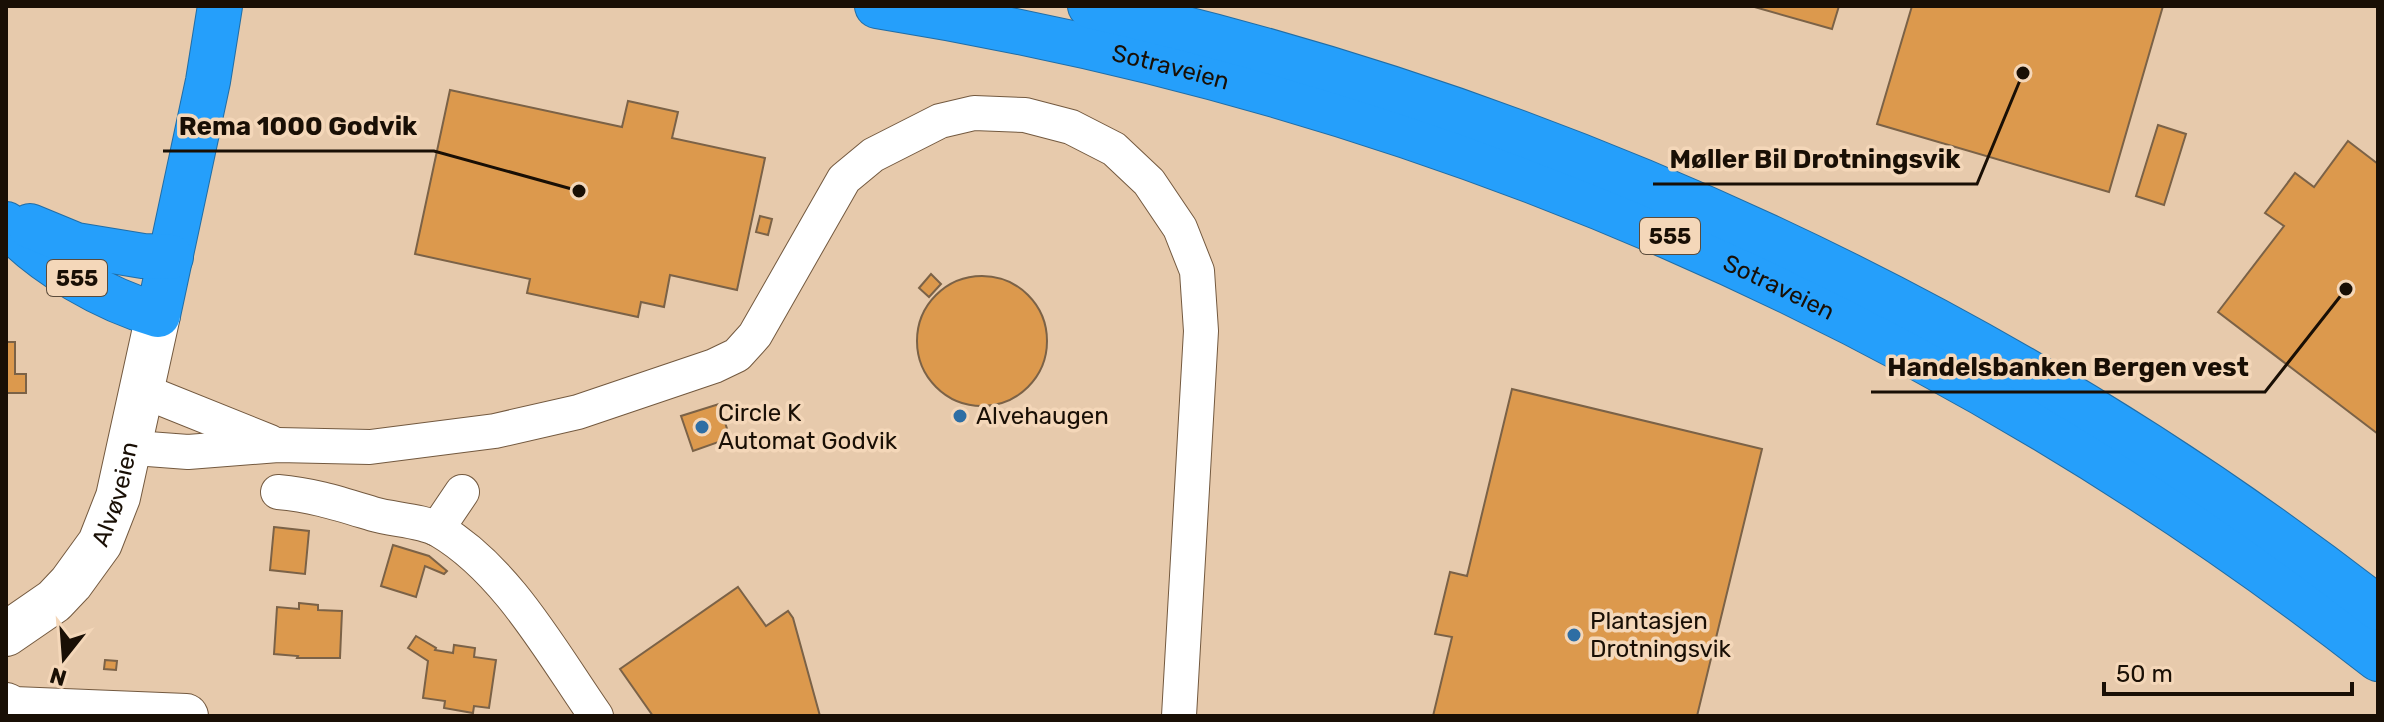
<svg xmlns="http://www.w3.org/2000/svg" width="2384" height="722" font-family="Rubik,sans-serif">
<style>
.building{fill:#dc994d;stroke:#7b6247;stroke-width:2}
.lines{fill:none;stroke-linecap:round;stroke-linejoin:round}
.street-casing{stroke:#73593f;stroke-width:36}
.secondary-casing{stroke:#73593f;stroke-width:46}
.highway-casing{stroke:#216da5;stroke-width:46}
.street{stroke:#fff;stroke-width:34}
.secondary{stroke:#fff;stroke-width:44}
.highway{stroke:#259ffb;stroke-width:44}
.poi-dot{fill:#2e6ea4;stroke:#f4d7b9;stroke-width:3}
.labels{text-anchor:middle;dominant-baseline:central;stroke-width:7;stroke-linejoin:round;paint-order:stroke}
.shield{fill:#f4d7b9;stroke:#5b4b3b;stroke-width:2}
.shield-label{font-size:22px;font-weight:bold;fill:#190f05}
.street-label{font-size:24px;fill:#190f05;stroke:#f4d7b9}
.poi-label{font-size:24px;fill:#190f05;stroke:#f4d7b9;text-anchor:start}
.leader{fill:none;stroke:#190f05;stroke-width:3}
.callout-dot{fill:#190f05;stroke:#f4d7b9;stroke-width:3}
.callout-label{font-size:26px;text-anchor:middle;font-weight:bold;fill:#190f05;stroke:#f4d7b9;stroke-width:7;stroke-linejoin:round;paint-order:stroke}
</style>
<rect width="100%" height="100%" fill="#e7caac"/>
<g class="building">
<path d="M 1751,6 L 1839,6 L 1832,29 Z"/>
<path d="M 1912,6 L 2163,6 L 2109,192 L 1877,124 Z"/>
<path d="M 450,90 L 622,127 L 628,101 L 678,112 L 672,138 L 765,158 L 737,290 L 670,275 L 664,307 L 641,302 L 638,317 L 527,293 L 530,279 L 415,254 Z"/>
<path d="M 2158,125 L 2186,134 L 2164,205 L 2136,196 Z"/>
<path d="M 2348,141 L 2378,164 L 2378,434 L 2218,312 L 2284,226 L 2265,213 L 2295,173 L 2314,187 Z"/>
<path d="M 760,216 L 772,219 L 768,235 L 756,232 Z"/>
<path d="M 931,274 L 941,284 L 929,297 L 919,288 Z"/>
<circle cx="982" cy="341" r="65"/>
<path d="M 6,342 L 15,342 L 15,374 L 26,374 L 26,393 L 6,393 Z"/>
<path d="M 1512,389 L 1762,449 L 1697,716 L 1433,716 L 1452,637 L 1435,634 L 1450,572 L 1467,576 Z"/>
<path d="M 719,404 L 730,438 L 693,451 L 681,416 Z"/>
<path d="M 274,527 L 309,531 L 305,574 L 270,570 Z"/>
<path d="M 393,545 L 429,556 L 447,571 L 444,574 L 425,566 L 416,597 L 381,586 Z"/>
<path d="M 738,587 L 766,626 L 788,611 L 793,618 L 820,716 L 653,716 L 620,669 Z"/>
<path d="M 299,603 L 318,605 L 318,610 L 342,611 L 340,658 L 297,658 L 298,656 L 274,654 L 277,607 L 299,609 Z"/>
<path d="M 416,636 L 436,648 L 435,650 L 453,653 L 454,645 L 475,648 L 474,657 L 496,660 L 489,708 L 474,706 L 473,713 L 444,708 L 445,701 L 423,698 L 428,661 L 408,648 Z"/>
<path d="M 105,660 L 117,661 L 116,670 L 104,669 Z"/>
</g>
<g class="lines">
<g class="street-casing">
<g id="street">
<path d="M 143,391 L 270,442"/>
<path d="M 130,444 L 148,449 L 188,452 L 278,445 L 370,447 L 495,431 L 578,412 L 714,366 L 737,355 L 755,335 L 844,179 L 873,155 L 940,121 L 974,113 L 1025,115 L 1071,127 L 1114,149 L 1149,182 L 1180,228 L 1197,271 L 1201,331 L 1179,716"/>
<path d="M 278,492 C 313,495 340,504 373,514 C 393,520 421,520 439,530 C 507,570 552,653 596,716"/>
<path d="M 437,529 L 462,492"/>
</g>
</g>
<g class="secondary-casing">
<g id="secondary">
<path id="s1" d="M 6,634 L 54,601 L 71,583 L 100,543 L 118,497 L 158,315"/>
<path d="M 6,705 L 14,709 L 186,716"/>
</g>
</g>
<g class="highway-casing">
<g id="highway">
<path id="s2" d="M 877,6 C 1426,94 1940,316 2378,659"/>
<path d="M 1090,6 C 1555,110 2002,315 2378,608"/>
<path d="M 6,224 C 44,265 105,300 158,315 L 208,81 L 220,6"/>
<path d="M 30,226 L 76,245 L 143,256 L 171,257"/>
</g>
</g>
<use href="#street" class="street"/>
<use href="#secondary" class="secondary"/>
<use href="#highway" class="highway"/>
</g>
<g class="poi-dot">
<circle cx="960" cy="416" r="8"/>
<circle cx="702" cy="427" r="8"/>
<circle cx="1574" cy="635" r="8"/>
</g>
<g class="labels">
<g class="shield">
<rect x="1640" y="218" width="60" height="36" rx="6"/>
<rect x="47" y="260" width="60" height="36" rx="6"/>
</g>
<g class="shield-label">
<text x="1670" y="236">555</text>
<text x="77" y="278">555</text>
</g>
<g class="street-label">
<text stroke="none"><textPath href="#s2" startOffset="300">Sotraveien</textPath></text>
<text stroke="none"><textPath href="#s2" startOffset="948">Sotraveien</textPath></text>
<text stroke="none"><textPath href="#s1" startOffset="184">Alvøveien</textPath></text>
</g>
<g class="poi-label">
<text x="718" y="413">Circle K<tspan x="718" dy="28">Automat Godvik</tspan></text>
<text x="976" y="416">Alvehaugen</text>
<text x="1590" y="621">Plantasjen<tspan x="1590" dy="28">Drotningsvik</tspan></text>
</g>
</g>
<path class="leader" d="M579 191L434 151H163M2023 73L1977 184H1653M2346 289L2265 392H1871"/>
<g class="callout-dot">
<circle cx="579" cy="191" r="8"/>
<circle cx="2023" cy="73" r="8"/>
<circle cx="2346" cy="289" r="8"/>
</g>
<g class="callout-label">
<text x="298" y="135">Rema 1000 Godvik</text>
<text x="1815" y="168">Møller Bil Drotningsvik</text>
<text x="2068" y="376">Handelsbanken Bergen vest</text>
</g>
<rect width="2384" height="722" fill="none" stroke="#190f05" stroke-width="16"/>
<g transform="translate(64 658) rotate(197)" stroke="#f4d7b9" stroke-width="6" paint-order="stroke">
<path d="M0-6L14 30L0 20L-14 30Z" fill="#190f05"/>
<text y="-12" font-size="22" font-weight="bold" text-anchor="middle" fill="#190f05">N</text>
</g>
<path d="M2104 682v12h248v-12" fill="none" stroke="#190f05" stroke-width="4"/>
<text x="2116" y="682" font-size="24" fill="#190f05" stroke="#f4d7b9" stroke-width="6" paint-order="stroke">50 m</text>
</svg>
